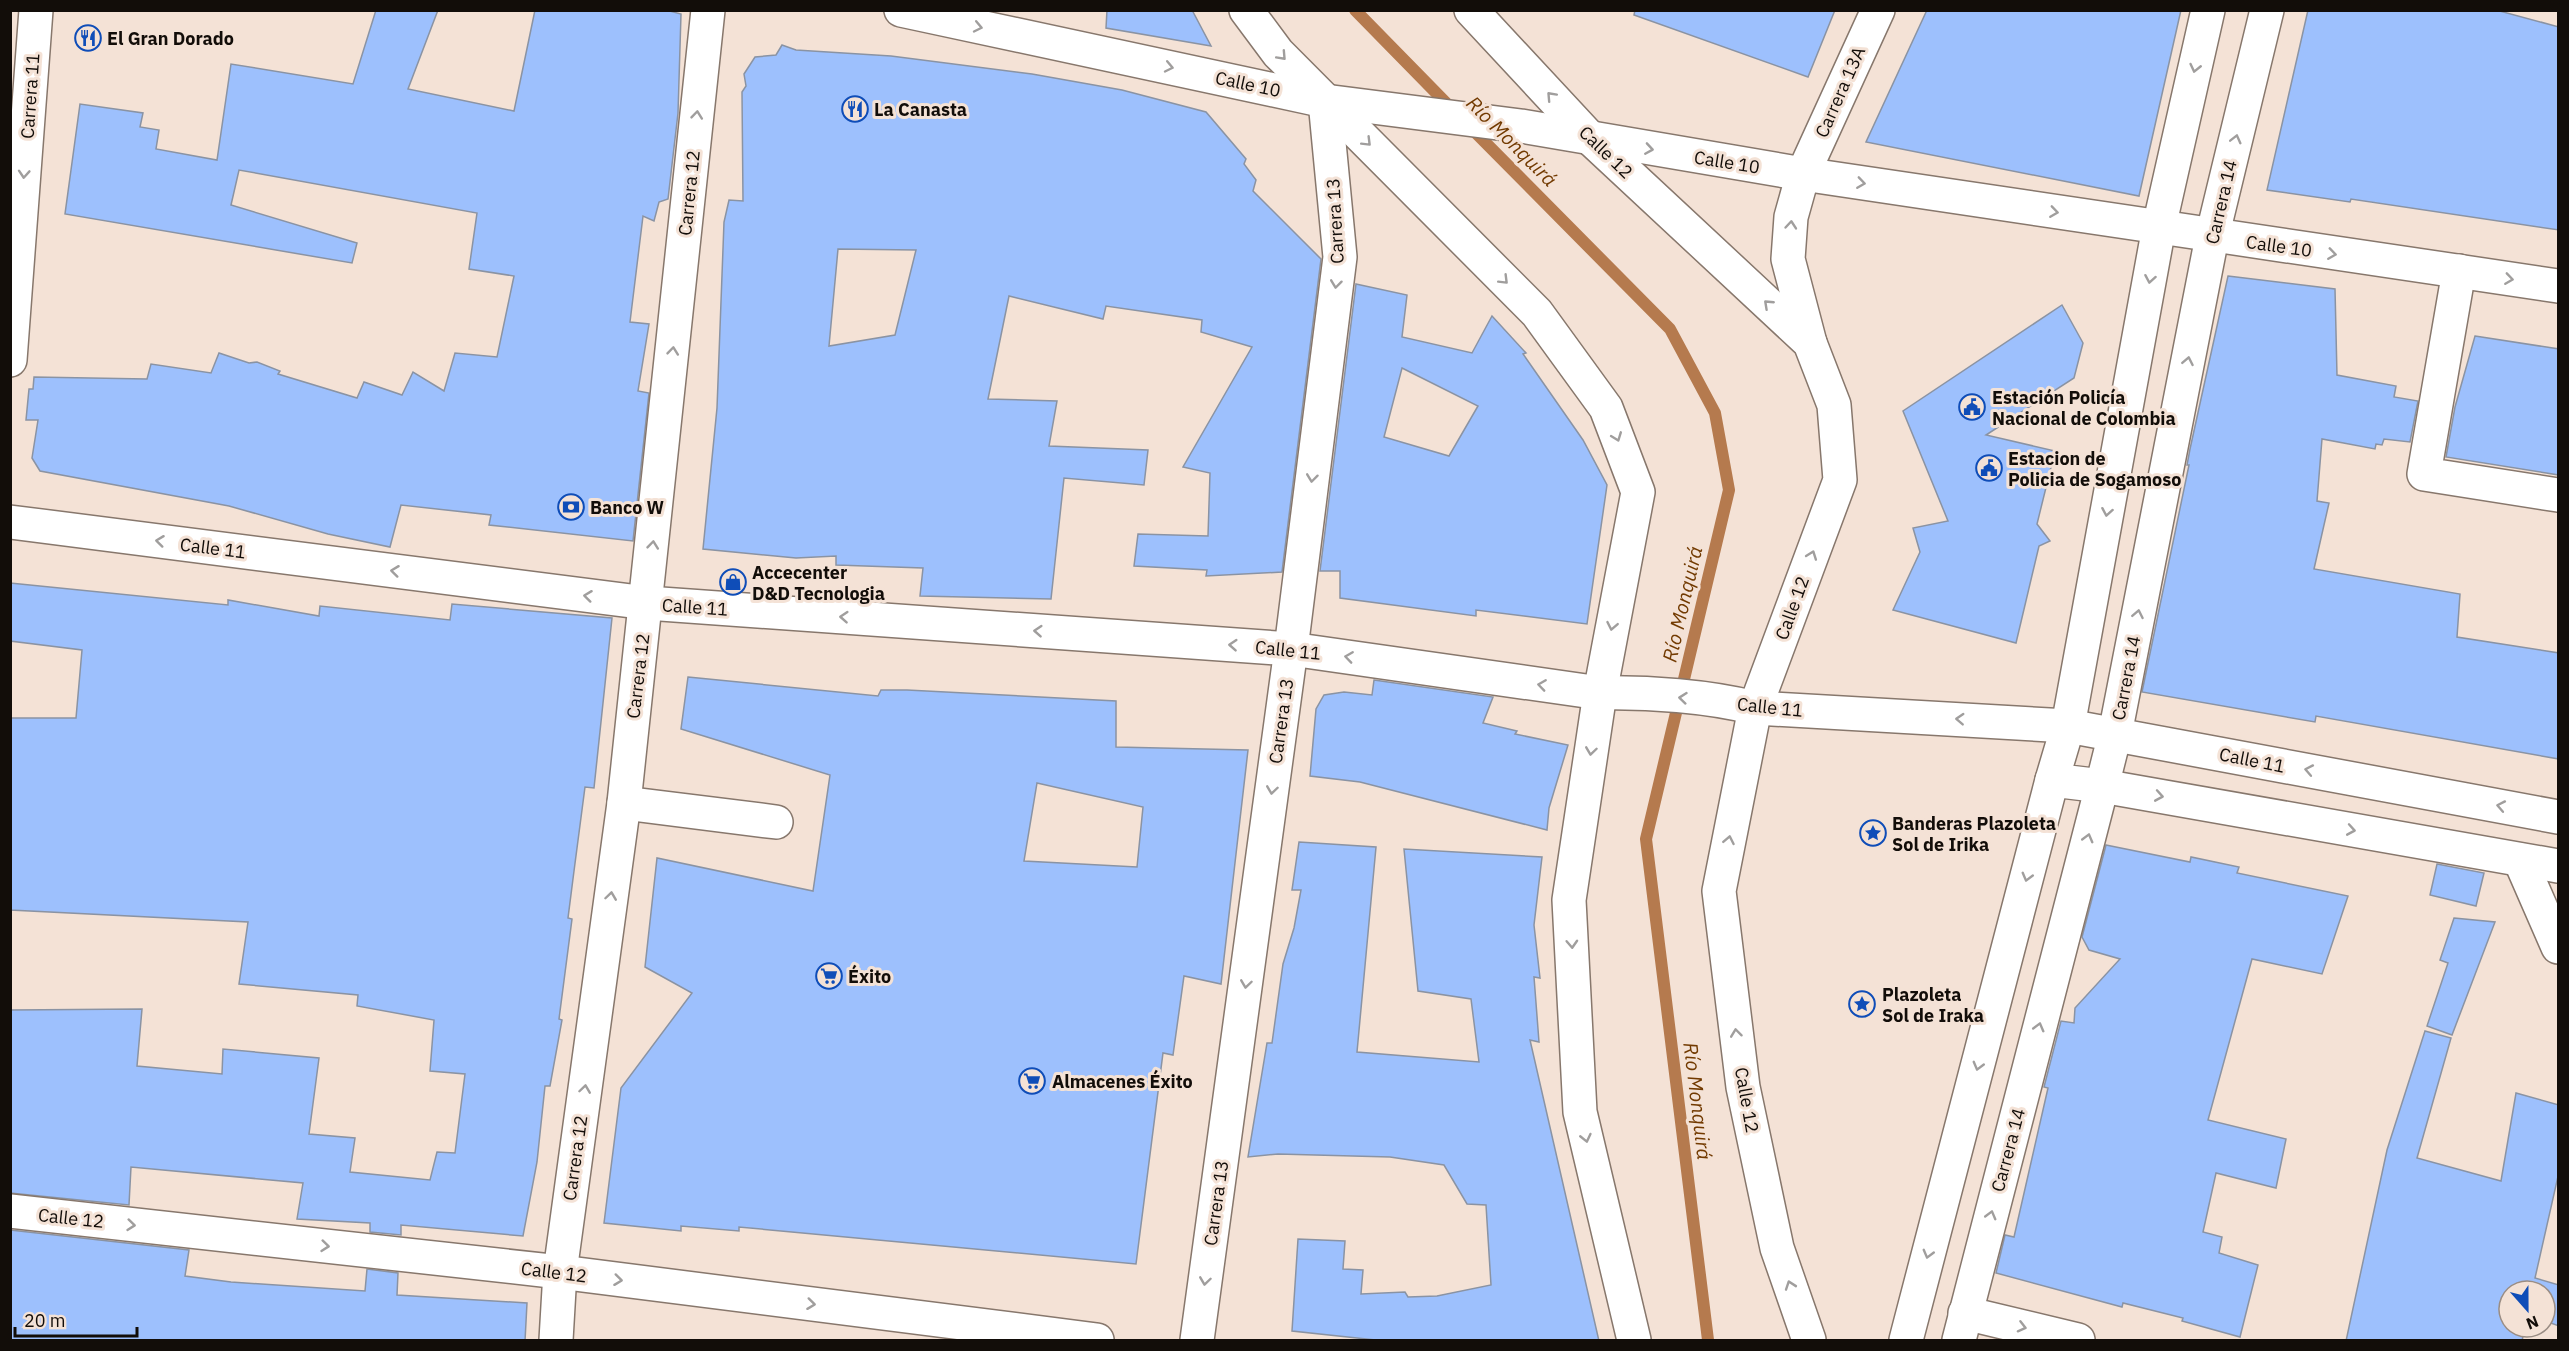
<svg xmlns="http://www.w3.org/2000/svg" width="2569" height="1351" font-family="'IBM Plex Sans',sans-serif">
<style>
.lines{fill:none;stroke-linecap:round;stroke-linejoin:round}
.stream{stroke:#b57a4e;stroke-width:12}
.building{fill:#9dc0fd;stroke:#8a93a3;stroke-width:1.5;fill-rule:evenodd}
.minor-casing{stroke:#87776c;stroke-width:36}
.major-casing{stroke:#87776c;stroke-width:36}
.minor{stroke:#fff;stroke-width:33}
.major{stroke:#fff;stroke-width:33}
.oneway{stroke:#a09e9d}
.labels{text-anchor:middle;dominant-baseline:central;stroke-width:6;stroke-linejoin:round;paint-order:stroke}
.poi-label{font-size:18px;font-weight:bold;fill:#120d09;stroke:#f4e2d6;text-anchor:start}
.street-label{font-size:18px;fill:#120d09;stroke:#f4e2d6}
.water-label{font-size:20px;font-style:italic;fill:#723a01;stroke:#f4e2d6}
</style>
<rect width="100%" height="100%" fill="#f4e2d6"/>
<g class="lines">
<g class="stream">
<path d="M 1355,10 L 1453,110"/>
<path d="M 1470,127 L 1670,329 L 1715,413 L 1729,490 L 1646,839 L 1708,1340"/>
</g>
</g>
<g class="building">
<path d="M 376,10 L 438,10 L 408,89 L 514,111 L 535,10 L 666,10 L 681,14 L 678,113 L 668,199 L 659,202 L 654,221 L 643,216 L 630,322 L 649,324 L 638,391 L 649,393 L 633,541 L 489,525 L 491,515 L 401,505 L 390,547 L 328,534 L 229,506 L 40,471 L 32,458 L 38,420 L 26,420 L 29,389 L 33,389 L 34,377 L 147,379 L 151,364 L 211,373 L 219,353 L 249,363 L 257,362 L 280,371 L 278,374 L 357,398 L 364,382 L 402,395 L 413,372 L 444,391 L 455,353 L 497,357 L 514,276 L 469,269 L 477,213 L 239,170 L 231,205 L 357,243 L 352,263 L 65,214 L 80,104 L 143,113 L 140,127 L 159,130 L 156,149 L 217,160 L 231,64 L 353,84 Z"/>
<path d="M 1107,10 L 1192,10 L 1211,46 L 1106,28 Z"/>
<path d="M 1635,10 L 1835,10 L 1808,77 L 1634,15 Z"/>
<path d="M 1927,10 L 2181,10 L 2139,196 L 1866,142 Z"/>
<path d="M 2308,10 L 2496,10 L 2559,27 L 2559,230 L 2351,199 L 2350,202 L 2267,190 Z"/>
<path d="M 782,45 L 796,50 L 891,56 L 1032,74 L 1122,90 L 1206,112 L 1246,159 L 1244,164 L 1256,180 L 1253,191 L 1321,259 L 1282,572 L 1206,576 L 1207,570 L 1134,566 L 1138,534 L 1208,536 L 1210,473 L 1183,467 L 1252,347 L 1201,332 L 1202,320 L 1106,306 L 1103,319 L 1009,296 L 988,399 L 1057,401 L 1049,446 L 1148,450 L 1144,485 L 1064,478 L 1051,599 L 920,596 L 923,568 L 836,565 L 836,556 L 796,558 L 703,549 L 717,408 L 724,222 L 729,200 L 743,201 L 742,92 L 746,86 L 744,74 L 755,57 L 776,55 ZM 838,249 L 916,250 L 895,335 L 829,346 Z"/>
<path d="M 2228,276 L 2335,289 L 2337,375 L 2396,386 L 2394,397 L 2418,401 L 2410,442 L 2384,439 L 2382,445 L 2376,444 L 2375,449 L 2322,439 L 2317,501 L 2329,503 L 2314,569 L 2460,594 L 2457,637 L 2559,653 L 2559,759 L 2316,716 L 2315,722 L 2142,692 L 2189,465 L 2187,465 L 2190,449 Z"/>
<path d="M 1356,284 L 1407,295 L 1402,337 L 1472,353 L 1492,316 L 1526,353 L 1523,354 L 1583,440 L 1607,485 L 1587,624 L 1476,610 L 1476,616 L 1340,598 L 1340,571 L 1320,571 ZM 1402,368 L 1478,406 L 1449,456 L 1384,437 Z"/>
<path d="M 2062,305 L 2083,343 L 2074,378 L 1986,435 L 2055,451 L 2037,524 L 2050,541 L 2039,546 L 2016,643 L 1893,610 L 1920,552 L 1913,528 L 1948,521 L 1903,411 Z"/>
<path d="M 2475,336 L 2559,349 L 2559,475 L 2446,457 L 2455,407 Z"/>
<path d="M 10,583 L 228,605 L 228,600 L 319,616 L 320,606 L 450,620 L 452,604 L 612,618 L 594,788 L 585,787 L 574,871 L 568,918 L 572,919 L 559,1019 L 562,1020 L 550,1086 L 545,1086 L 537,1162 L 523,1236 L 401,1225 L 401,1235 L 370,1232 L 370,1223 L 297,1219 L 303,1183 L 131,1167 L 129,1205 L 10,1193 L 10,1010 L 142,1009 L 137,1066 L 222,1074 L 223,1049 L 319,1058 L 309,1134 L 355,1138 L 350,1172 L 430,1180 L 437,1152 L 455,1153 L 465,1074 L 430,1071 L 434,1020 L 357,1006 L 358,995 L 239,984 L 248,922 L 10,910 L 10,718 L 76,718 L 82,650 L 10,641 Z"/>
<path d="M 688,677 L 878,696 L 881,690 L 907,690 L 1116,701 L 1116,747 L 1248,750 L 1221,984 L 1184,976 L 1173,1055 L 1163,1053 L 1136,1264 L 739,1227 L 739,1231 L 681,1226 L 681,1231 L 604,1223 L 621,1088 L 692,993 L 645,967 L 657,858 L 813,891 L 830,775 L 681,729 ZM 1037,783 L 1143,807 L 1137,867 L 1024,861 Z"/>
<path d="M 1374,680 L 1493,697 L 1483,723 L 1517,731 L 1515,734 L 1568,745 L 1549,808 L 1547,830 L 1360,782 L 1310,776 L 1316,709 L 1324,695 L 1344,692 L 1372,695 Z"/>
<path d="M 1299,842 L 1376,847 L 1357,1052 L 1479,1062 L 1471,999 L 1418,991 L 1404,849 L 1542,857 L 1534,925 L 1540,978 L 1534,977 L 1539,1042 L 1530,1040 L 1599,1341 L 1385,1341 L 1292,1331 L 1298,1239 L 1345,1241 L 1343,1269 L 1363,1270 L 1361,1294 L 1405,1292 L 1408,1297 L 1437,1296 L 1491,1285 L 1486,1205 L 1467,1204 L 1444,1165 L 1390,1157 L 1278,1154 L 1248,1157 L 1267,1043 L 1272,1043 L 1283,964 L 1294,928 L 1301,890 L 1292,890 Z"/>
<path d="M 2106,845 L 2190,862 L 2191,857 L 2239,867 L 2237,873 L 2348,896 L 2322,974 L 2252,959 L 2208,1120 L 2286,1139 L 2276,1188 L 2216,1173 L 2203,1232 L 2222,1237 L 2219,1253 L 2258,1265 L 2240,1337 L 2182,1321 L 2183,1318 L 2123,1303 L 2122,1307 L 1996,1273 L 2005,1235 L 2014,1237 L 2048,1088 L 2044,1087 L 2061,1021 L 2074,1023 L 2075,1008 L 2120,959 L 2089,950 L 2082,937 Z"/>
<path d="M 2437,864 L 2484,873 L 2476,906 L 2430,895 Z"/>
<path d="M 2454,918 L 2495,922 L 2452,1035 L 2427,1026 L 2448,963 L 2440,960 Z"/>
<path d="M 2425,1031 L 2451,1038 L 2417,1158 L 2501,1181 L 2516,1093 L 2559,1105 L 2559,1172 L 2535,1278 L 2559,1285 L 2559,1326 L 2545,1321 L 2545,1291 L 2509,1291 L 2509,1327 L 2525,1327 L 2522,1341 L 2346,1341 L 2387,1150 Z"/>
<path d="M 10,1230 L 189,1250 L 185,1276 L 231,1282 L 365,1291 L 367,1269 L 398,1273 L 397,1295 L 527,1303 L 525,1341 L 10,1341 Z"/>
</g>
<g class="lines">
<g class="minor-casing">
<g id="minor">
<path d="M 901,10 L 1325,101 L 1521,126 L 1803,174 L 2558,286"/>
<path d="M 1246,10 L 1278,53 L 1537,313 L 1606,408 L 1638,492 L 1600,693 L 1569,900 L 1580,1112 L 1634,1340"/>
<path d="M 1471,10 L 1591,139 L 1810,343 L 1834,405 L 1840,480 L 1755,708 L 1719,891 L 1743,1087 L 1777,1248 L 1809,1340"/>
<path d="M 2459,271 L 2424,474 L 2558,495"/>
<path d="M 1810,343 L 1788,259 L 1791,217 L 1803,174 L 1878,10"/>
<path d="M 10,360 L 36,10"/>
<path d="M 10,522 L 647,603 L 1291,649 L 1600,693 C 1648,692 1708,696 1755,708 L 2068,726"/>
<path d="M 624,803 L 776,822"/>
<path d="M 2520,860 L 2558,947"/>
<path d="M 10,1211 L 560,1272 L 1097,1340"/>
<path d="M 1965,1313 L 2078,1340"/>
<path d="M 556,1340 L 560,1272 L 624,803 L 708,10"/>
<path d="M 1197,1340 L 1291,649 L 1340,257 L 1325,101"/>
<path d="M 1906,1340 L 2052,780"/>
<path d="M 1959,1340 L 2102,786"/>
</g>
</g>
<g class="major-casing">
<g id="major">
<path d="M 2208,10 L 2159,227 L 2068,726 L 2052,780 L 2102,786 L 2558,866"/>
<path d="M 2068,726 L 2558,817"/>
<path d="M 2102,786 L 2115,734 L 2212,237 L 2267,10"/>
</g>
</g>
<use href="#minor" class="minor"/>
<use href="#major" class="major"/>
</g>
<defs><path id="oneway-chevron" d="M-2-3.5L2.5 0L-2 3.5" fill="none" stroke-width="1.6" stroke-linecap="round" stroke-linejoin="round" transform="scale(1.5)"/></defs>
<g class="oneway">
<use href="#oneway-chevron" transform="translate(978 27) rotate(12)"/>
<use href="#oneway-chevron" transform="translate(1282 56) rotate(47)"/>
<use href="#oneway-chevron" transform="translate(1169 67) rotate(12)"/>
<use href="#oneway-chevron" transform="translate(2195 68) rotate(103)"/>
<use href="#oneway-chevron" transform="translate(1551 96) rotate(-133)"/>
<use href="#oneway-chevron" transform="translate(697 115) rotate(-84)"/>
<use href="#oneway-chevron" transform="translate(2236 139) rotate(-76)"/>
<use href="#oneway-chevron" transform="translate(1367 142) rotate(45)"/>
<use href="#oneway-chevron" transform="translate(1649 149) rotate(9)"/>
<use href="#oneway-chevron" transform="translate(24 174) rotate(94)"/>
<use href="#oneway-chevron" transform="translate(1861 183) rotate(8)"/>
<use href="#oneway-chevron" transform="translate(2054 212) rotate(8)"/>
<use href="#oneway-chevron" transform="translate(1791 225) rotate(-85)"/>
<use href="#oneway-chevron" transform="translate(2332 254) rotate(8)"/>
<use href="#oneway-chevron" transform="translate(2150 279) rotate(100)"/>
<use href="#oneway-chevron" transform="translate(2509 279) rotate(8)"/>
<use href="#oneway-chevron" transform="translate(1504 280) rotate(45)"/>
<use href="#oneway-chevron" transform="translate(1336 284) rotate(97)"/>
<use href="#oneway-chevron" transform="translate(1768 304) rotate(-137)"/>
<use href="#oneway-chevron" transform="translate(673 351) rotate(-84)"/>
<use href="#oneway-chevron" transform="translate(2188 361) rotate(-79)"/>
<use href="#oneway-chevron" transform="translate(1617 437) rotate(69)"/>
<use href="#oneway-chevron" transform="translate(1312 478) rotate(97)"/>
<use href="#oneway-chevron" transform="translate(2107 512) rotate(100)"/>
<use href="#oneway-chevron" transform="translate(160 541) rotate(-173)"/>
<use href="#oneway-chevron" transform="translate(653 545) rotate(-84)"/>
<use href="#oneway-chevron" transform="translate(1812 555) rotate(-70)"/>
<use href="#oneway-chevron" transform="translate(395 571) rotate(-173)"/>
<use href="#oneway-chevron" transform="translate(588 596) rotate(-173)"/>
<use href="#oneway-chevron" transform="translate(2138 614) rotate(-79)"/>
<use href="#oneway-chevron" transform="translate(844 617) rotate(-176)"/>
<use href="#oneway-chevron" transform="translate(1612 626) rotate(101)"/>
<use href="#oneway-chevron" transform="translate(1038 631) rotate(-176)"/>
<use href="#oneway-chevron" transform="translate(1233 645) rotate(-176)"/>
<use href="#oneway-chevron" transform="translate(1349 657) rotate(-172)"/>
<use href="#oneway-chevron" transform="translate(1542 685) rotate(-172)"/>
<use href="#oneway-chevron" transform="translate(1683 698) rotate(-174)"/>
<use href="#oneway-chevron" transform="translate(1960 719) rotate(-177)"/>
<use href="#oneway-chevron" transform="translate(1591 751) rotate(98)"/>
<use href="#oneway-chevron" transform="translate(2309 770) rotate(-169)"/>
<use href="#oneway-chevron" transform="translate(1272 790) rotate(98)"/>
<use href="#oneway-chevron" transform="translate(2159 796) rotate(10)"/>
<use href="#oneway-chevron" transform="translate(2501 806) rotate(-169)"/>
<use href="#oneway-chevron" transform="translate(2351 830) rotate(10)"/>
<use href="#oneway-chevron" transform="translate(2088 838) rotate(-75)"/>
<use href="#oneway-chevron" transform="translate(1729 840) rotate(-79)"/>
<use href="#oneway-chevron" transform="translate(2027 877) rotate(105)"/>
<use href="#oneway-chevron" transform="translate(611 896) rotate(-82)"/>
<use href="#oneway-chevron" transform="translate(1572 944) rotate(87)"/>
<use href="#oneway-chevron" transform="translate(1246 984) rotate(98)"/>
<use href="#oneway-chevron" transform="translate(2039 1027) rotate(-75)"/>
<use href="#oneway-chevron" transform="translate(1736 1033) rotate(-97)"/>
<use href="#oneway-chevron" transform="translate(1978 1066) rotate(105)"/>
<use href="#oneway-chevron" transform="translate(585 1089) rotate(-82)"/>
<use href="#oneway-chevron" transform="translate(1586 1138) rotate(77)"/>
<use href="#oneway-chevron" transform="translate(1991 1215) rotate(-75)"/>
<use href="#oneway-chevron" transform="translate(131 1225) rotate(6)"/>
<use href="#oneway-chevron" transform="translate(325 1246) rotate(6)"/>
<use href="#oneway-chevron" transform="translate(1928 1254) rotate(105)"/>
<use href="#oneway-chevron" transform="translate(618 1280) rotate(7)"/>
<use href="#oneway-chevron" transform="translate(1205 1281) rotate(98)"/>
<use href="#oneway-chevron" transform="translate(1790 1285) rotate(-109)"/>
<use href="#oneway-chevron" transform="translate(811 1304) rotate(7)"/>
<use href="#oneway-chevron" transform="translate(2022 1327) rotate(14)"/>
</g>
<defs>
<g id="restaurant-ring" transform="scale(1.35)"><circle r="9.5" fill="#f4e2d6" stroke="#0f4db8" stroke-width="1.5"/><path d="M-5-6h1v4h1v-4h1v4h1v-4h1v5L-1.5 .5V6h-2V.5L-5-1ZM5-6V6H3V1.5H1.5Q1.5-4 5-6Z" fill="#0f4db8"/></g>
<g id="civic-ring" transform="scale(1.35)"><circle r="9.5" fill="#f4e2d6" stroke="#0f4db8" stroke-width="1.5"/><path d="M-.6-6.5H3V-4.5H.6V-3L4-1V1h2V6H-6V1h2V-1L-.6-3ZM-1.2 2.5V6h2.4V2.5Z" fill="#0f4db8"/></g>
<g id="bank-ring" transform="scale(1.35)"><circle r="9.5" fill="#f4e2d6" stroke="#0f4db8" stroke-width="1.5"/><path d="M-6-4H6V4H-6ZM0-2.3a2.3 2.3 0 1 0 0 4.6a2.3 2.3 0 1 0 0-4.6Z" fill="#0f4db8"/></g>
<g id="shop-ring" transform="scale(1.35)"><circle r="9.5" fill="#f4e2d6" stroke="#0f4db8" stroke-width="1.5"/><path d="M-5-2.5h2.3a2.7 3.5 0 0 1 5.4 0H5L5.5 6h-11ZM-1.5-2.5h3a1.5 2.3 0 0 0-3 0Z" fill="#0f4db8"/></g>
<g id="sight-ring" transform="scale(1.35)"><circle r="9.5" fill="#f4e2d6" stroke="#0f4db8" stroke-width="1.5"/><path d="M0-6L1.8-2.2L6-1.7L2.9 1.2L3.7 5.4L0 3.3L-3.7 5.4L-2.9 1.2L-6-1.7L-1.8-2.2Z" fill="#0f4db8"/></g>
<g id="supermarket-ring" transform="scale(1.35)"><circle r="9.5" fill="#f4e2d6" stroke="#0f4db8" stroke-width="1.5"/><path d="M-6-5.5h2.5l.6 2H6L4.5 2H-2.5L-4.4-4H-6ZM-1.5 3.2a1.3 1.3 0 1 0 .1 0ZM3 3.2a1.3 1.3 0 1 0 .1 0Z" fill="#0f4db8"/></g>
</defs>
<g fill-rule="evenodd">
<use href="#restaurant-ring" x="88" y="38"/>
<use href="#restaurant-ring" x="855" y="109"/>
<use href="#civic-ring" x="1972" y="407"/>
<use href="#civic-ring" x="1989" y="468"/>
<use href="#bank-ring" x="571" y="507"/>
<use href="#shop-ring" x="733" y="582"/>
<use href="#sight-ring" x="1873" y="833"/>
<use href="#supermarket-ring" x="829" y="976"/>
<use href="#sight-ring" x="1862" y="1004"/>
<use href="#supermarket-ring" x="1032" y="1081"/>
</g>
<g class="labels">
<g class="poi-label">
<text x="107" y="38">El Gran Dorado</text>
<text x="874" y="109">La Canasta</text>
<text x="1992" y="397">Estación Policía<tspan x="1992" dy="21">Nacional de Colombia</tspan></text>
<text x="2008" y="458">Estacion de<tspan x="2008" dy="21">Policia de Sogamoso</tspan></text>
<text x="590" y="507">Banco W</text>
<text x="752" y="572">Accecenter<tspan x="752" dy="21">D&amp;D Tecnologia</tspan></text>
<text x="1892" y="823">Banderas Plazoleta<tspan x="1892" dy="21">Sol de Irika</tspan></text>
<text x="848" y="976">Éxito</text>
<text x="1882" y="994">Plazoleta<tspan x="1882" dy="21">Sol de Iraka</tspan></text>
<text x="1052" y="1081">Almacenes Éxito</text>
</g>
<g class="street-label">
<text transform="translate(1248 84) rotate(12)">Calle 10</text>
<text transform="translate(1840 92) rotate(-66)">Carrera 13A</text>
<text transform="translate(30 96) rotate(-86)">Carrera 11</text>
<text transform="translate(1606 152) rotate(44)">Calle 12</text>
<text transform="translate(1727 162) rotate(9)">Calle 10</text>
<text transform="translate(689 193) rotate(-84)">Carrera 12</text>
<text transform="translate(2221 202) rotate(-77)">Carrera 14</text>
<text transform="translate(1335 221) rotate(-93)">Carrera 13</text>
<text transform="translate(2279 246) rotate(8)">Calle 10</text>
<text transform="translate(213 548) rotate(7)">Calle 11</text>
<text transform="translate(695 607) rotate(4)">Calle 11</text>
<text transform="translate(1792 608) rotate(-70)">Calle 12</text>
<text transform="translate(1288 650) rotate(6)">Calle 11</text>
<text transform="translate(638 676) rotate(-83)">Carrera 12</text>
<text transform="translate(2126 678) rotate(-79)">Carrera 14</text>
<text transform="translate(1770 707) rotate(6)">Calle 11</text>
<text transform="translate(1281 721) rotate(-82)">Carrera 13</text>
<text transform="translate(2252 760) rotate(11)">Calle 11</text>
<text transform="translate(1747 1100) rotate(80)">Calle 12</text>
<text transform="translate(2008 1150) rotate(-75)">Carrera 14</text>
<text transform="translate(575 1158) rotate(-82)">Carrera 12</text>
<text transform="translate(1216 1203) rotate(-82)">Carrera 13</text>
<text transform="translate(71 1218) rotate(6)">Calle 12</text>
<text transform="translate(554 1272) rotate(7)">Calle 12</text>
</g>
<g class="water-label">
<text transform="translate(1512 141) rotate(45)">Río Monquirá</text>
<text transform="translate(1682 604) rotate(-77)">Río Monquirá</text>
<text transform="translate(1698 1101) rotate(83)">Río Monquirá</text>
</g>
</g>
<rect width="2569" height="1351" fill="none" stroke="#120d09" stroke-width="24"/>
<g transform="translate(2527 1309) rotate(159)"><circle r="28" fill="#f4e2d6" stroke="#9a8d84" stroke-width="1.5"/>
<path d="M0-4.5L10 22L0 15L-10 22Z" fill="#0f4db8"/>
<text y="-9" font-size="16" font-weight="bold" text-anchor="middle" fill="#120d09">N</text>
</g>
<path d="M15 1327v9h122v-9" fill="none" stroke="#120d09" stroke-width="3"/>
<text x="24" y="1327" font-size="18" fill="#120d09" stroke="#f4e2d6" stroke-width="4.5" paint-order="stroke">20 m</text>
</svg>
